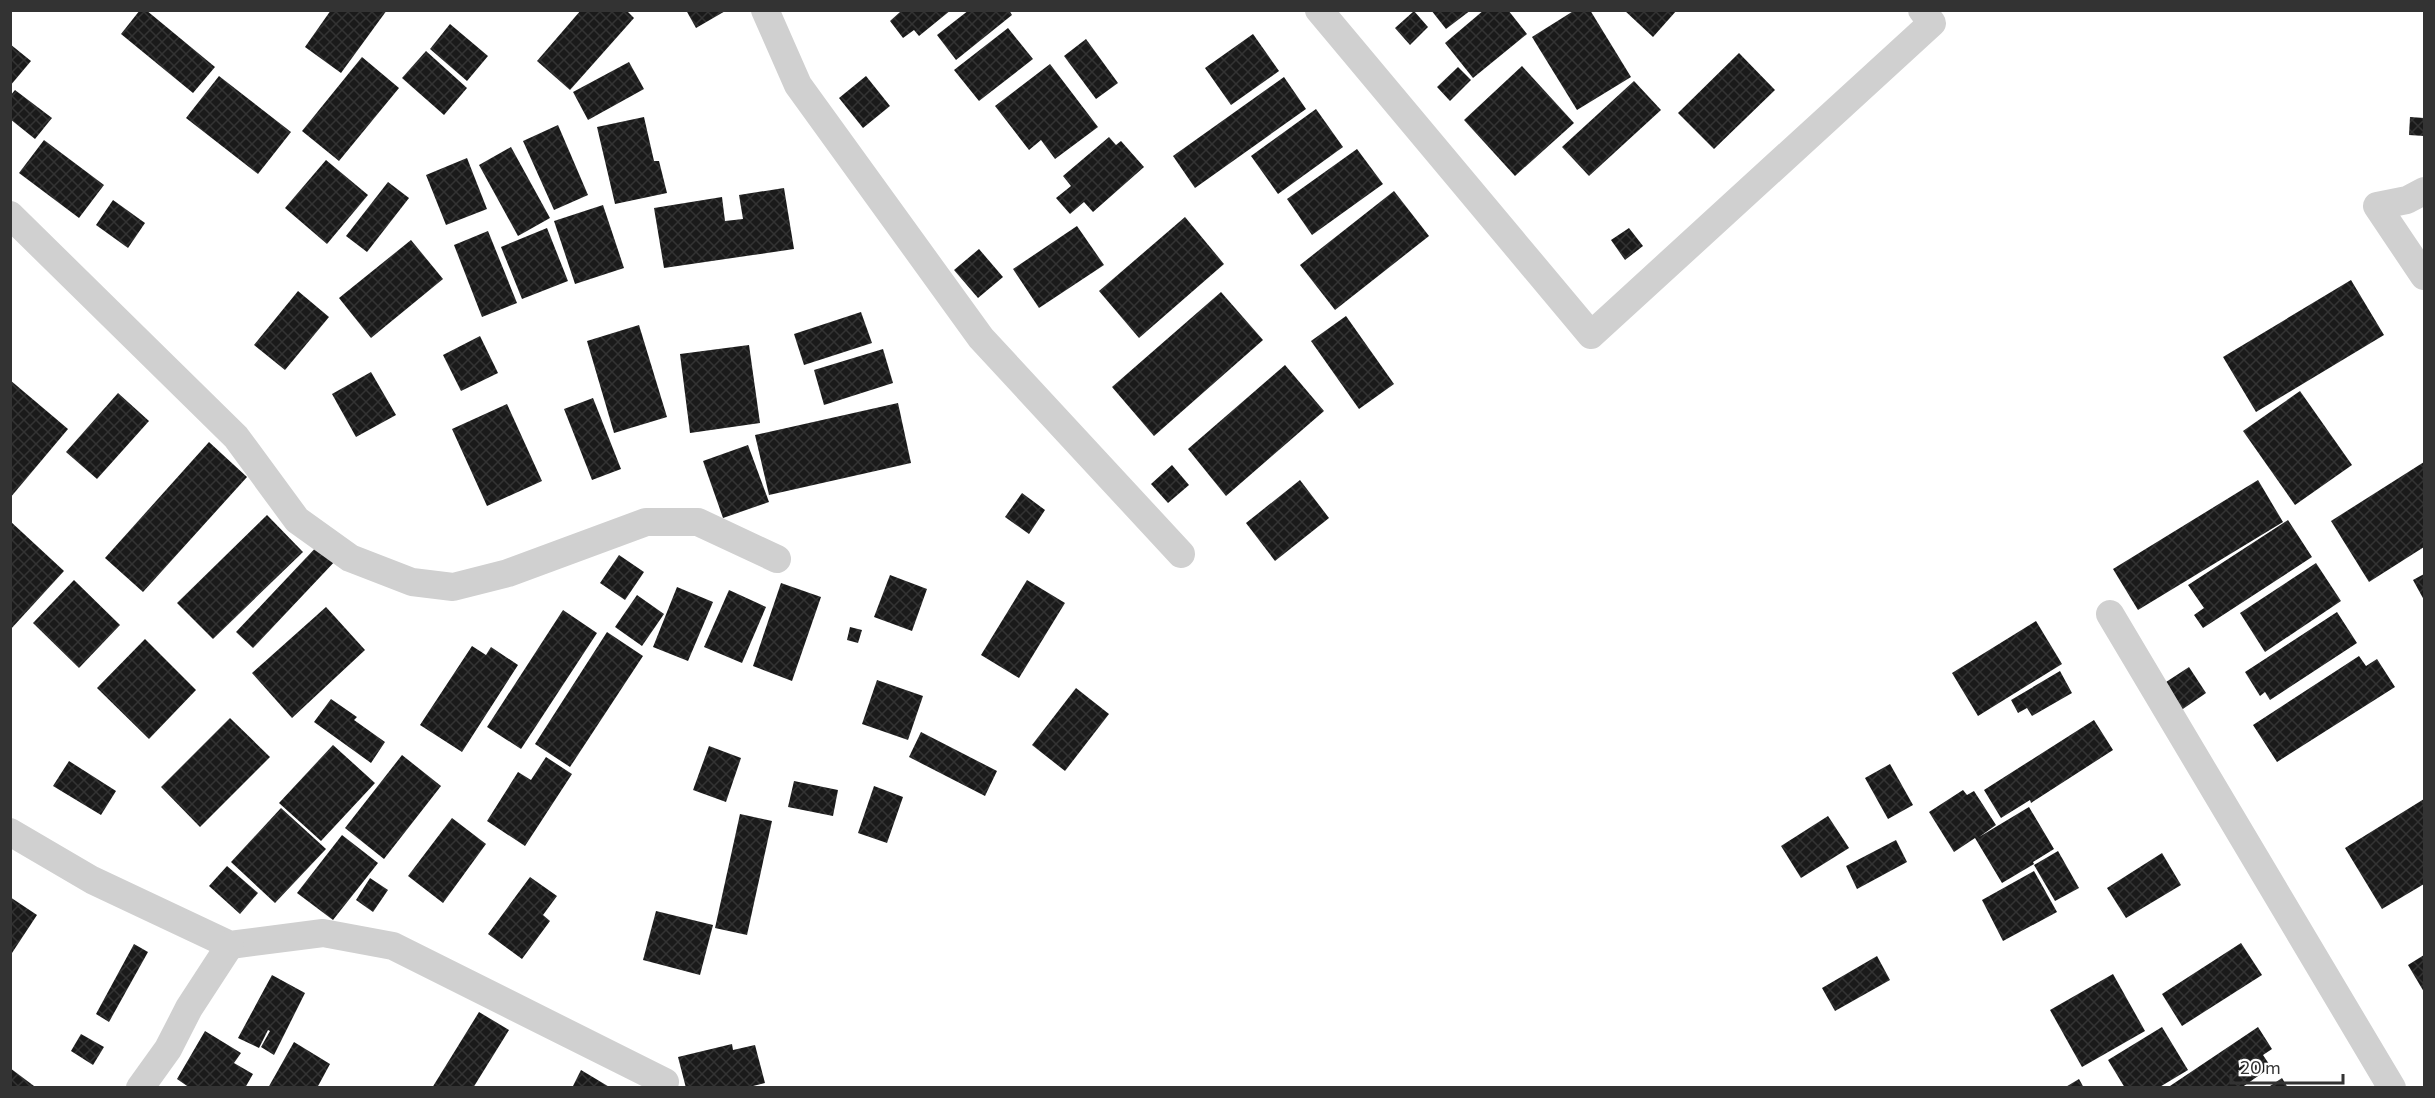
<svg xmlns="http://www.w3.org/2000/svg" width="2435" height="1098" font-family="Commissioner,sans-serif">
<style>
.building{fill:url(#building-cross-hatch)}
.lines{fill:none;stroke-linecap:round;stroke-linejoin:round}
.minor{stroke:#d0d0d0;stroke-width:28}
</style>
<defs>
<pattern id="building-cross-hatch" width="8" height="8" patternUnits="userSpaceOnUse" patternTransform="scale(1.5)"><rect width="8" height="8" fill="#1a1a1a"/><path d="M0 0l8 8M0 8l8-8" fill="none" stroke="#333"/></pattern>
</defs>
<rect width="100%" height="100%" fill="#fff"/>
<g class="building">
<path d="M 140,10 L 146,10 L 215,67 L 193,93 L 121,34 Z"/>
<path d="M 331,10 L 387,10 L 341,73 L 305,47 Z"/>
<path d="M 581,10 L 626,10 L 634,18 L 570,90 L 537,61 Z"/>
<path d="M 686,10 L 727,10 L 696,28 Z"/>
<path d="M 899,10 L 951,10 L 919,36 L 914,30 L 903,38 L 890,21 L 900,12 Z"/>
<path d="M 969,10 L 1009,10 L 1012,15 L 956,60 L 937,35 Z"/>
<path d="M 1431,10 L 1471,10 L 1446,29 Z"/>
<path d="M 1484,10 L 1508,10 L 1527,34 L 1473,78 L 1445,43 Z"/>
<path d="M 1575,10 L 1590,10 L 1631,77 L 1577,110 L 1532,37 Z"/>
<path d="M 1624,10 L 1677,10 L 1653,37 Z"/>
<path d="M 1414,11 L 1428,27 L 1410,45 L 1395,28 Z"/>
<path d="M 450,24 L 488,56 L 467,81 L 430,49 Z"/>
<path d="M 1008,28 L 1033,59 L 979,101 L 954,70 Z"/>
<path d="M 1253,34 L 1279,71 L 1231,105 L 1205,68 Z"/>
<path d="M 1086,39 L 1118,83 L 1096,99 L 1064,56 Z"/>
<path d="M 10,44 L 31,61 L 10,86 Z"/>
<path d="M 426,51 L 467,88 L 444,115 L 402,78 Z"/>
<path d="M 1739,53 L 1775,90 L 1714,149 L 1678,113 Z"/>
<path d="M 362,57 L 399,88 L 339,161 L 302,131 Z"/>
<path d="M 629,62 L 644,89 L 588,120 L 573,92 Z"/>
<path d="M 1050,64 L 1098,127 L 1055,159 L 1041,140 L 1029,150 L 995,106 Z"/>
<path d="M 1522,66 L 1574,123 L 1515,176 L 1464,120 Z"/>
<path d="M 1458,67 L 1471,80 L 1450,101 L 1437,87 Z"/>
<path d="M 219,76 L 291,132 L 258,174 L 186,118 Z"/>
<path d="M 866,76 L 890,106 L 863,128 L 839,98 Z"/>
<path d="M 1284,77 L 1306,109 L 1195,188 L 1173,156 Z"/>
<path d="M 1634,81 L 1661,110 L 1589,176 L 1562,147 Z"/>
<path d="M 15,90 L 52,118 L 35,139 L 10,119 L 10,96 Z"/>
<path d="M 1316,109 L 1343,147 L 1278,194 L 1251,156 Z"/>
<path d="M 644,117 L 654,161 L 659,161 L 667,193 L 615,204 L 597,127 Z"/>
<path d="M 2410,117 L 2424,118 L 2424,136 L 2409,135 Z"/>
<path d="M 558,125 L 588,195 L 554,210 L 523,141 Z"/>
<path d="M 1109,137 L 1116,145 L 1121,141 L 1144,167 L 1093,212 L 1084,202 L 1070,214 L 1056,198 L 1071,186 L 1063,176 Z"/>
<path d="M 44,140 L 104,185 L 79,218 L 19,173 Z"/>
<path d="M 511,147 L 550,218 L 518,236 L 479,165 Z"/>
<path d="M 1357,149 L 1383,184 L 1312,235 L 1287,199 Z"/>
<path d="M 467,158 L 487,209 L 446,225 L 426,175 Z"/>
<path d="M 326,160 L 368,195 L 327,244 L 285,208 Z"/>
<path d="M 388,182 L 409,198 L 367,252 L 346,236 Z"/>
<path d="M 784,188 L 794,249 L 664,268 L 654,208 L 722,197 L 725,221 L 743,219 L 739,195 Z"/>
<path d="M 1394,191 L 1429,236 L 1335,310 L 1300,265 Z"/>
<path d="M 113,200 L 145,223 L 128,248 L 96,225 Z"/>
<path d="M 603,205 L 624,268 L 575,284 L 554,221 Z"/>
<path d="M 1185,217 L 1224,264 L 1139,338 L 1099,291 Z"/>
<path d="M 1077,226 L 1104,265 L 1039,308 L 1013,269 Z"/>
<path d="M 547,228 L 568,281 L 522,299 L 501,247 Z"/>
<path d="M 1629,228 L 1643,246 L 1625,260 L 1611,240 Z"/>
<path d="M 488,231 L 517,303 L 482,317 L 454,245 Z"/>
<path d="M 411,240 L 443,279 L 371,338 L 339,298 Z"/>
<path d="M 979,249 L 1003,277 L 978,298 L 954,270 Z"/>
<path d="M 2351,280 L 2384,335 L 2256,412 L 2223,357 Z"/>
<path d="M 298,291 L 329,317 L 285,370 L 254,345 Z"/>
<path d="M 1221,292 L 1263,340 L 1154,436 L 1112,387 Z"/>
<path d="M 861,312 L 872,343 L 804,365 L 794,334 Z"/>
<path d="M 1346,316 L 1394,384 L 1359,409 L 1311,341 Z"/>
<path d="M 639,325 L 667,417 L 614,433 L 587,341 Z"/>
<path d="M 480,336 L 498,373 L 461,391 L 443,355 Z"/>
<path d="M 749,345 L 760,423 L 690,433 L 680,354 Z"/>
<path d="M 883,349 L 893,383 L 824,405 L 814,370 Z"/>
<path d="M 1285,365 L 1324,411 L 1226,496 L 1188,449 Z"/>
<path d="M 371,372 L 396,415 L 356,437 L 332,394 Z"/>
<path d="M 10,380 L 68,429 L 10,498 Z"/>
<path d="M 2300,391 L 2352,465 L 2295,505 L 2243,431 Z"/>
<path d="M 118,393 L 149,421 L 97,479 L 66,452 Z"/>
<path d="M 593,398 L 621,469 L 592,480 L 564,409 Z"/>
<path d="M 898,403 L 911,463 L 769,495 L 755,435 Z"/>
<path d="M 507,404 L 542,481 L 487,506 L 452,429 Z"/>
<path d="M 209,442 L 247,477 L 143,592 L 105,558 Z"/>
<path d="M 748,445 L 769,502 L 723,518 L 703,461 Z"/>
<path d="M 2424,462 L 2424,547 L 2369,582 L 2331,521 Z"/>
<path d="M 1172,465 L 1189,485 L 1168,503 L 1151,484 Z"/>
<path d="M 1300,480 L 1329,518 L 1275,561 L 1246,523 Z"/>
<path d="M 2258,480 L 2283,522 L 2138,610 L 2113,569 Z"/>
<path d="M 1022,493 L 1045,510 L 1029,534 L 1005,517 Z"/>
<path d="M 267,515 L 303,552 L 213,639 L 177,603 Z"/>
<path d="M 2288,520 L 2312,557 L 2203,628 L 2194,615 L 2204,608 L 2188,585 Z"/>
<path d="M 10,521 L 64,571 L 10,630 Z"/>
<path d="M 321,542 L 338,558 L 253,648 L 236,632 Z"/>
<path d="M 619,555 L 644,572 L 625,600 L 600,583 Z"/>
<path d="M 2316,563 L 2341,601 L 2265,652 L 2240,613 Z"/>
<path d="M 2424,574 L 2424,600 L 2413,580 Z"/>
<path d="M 890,575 L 927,589 L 912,631 L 874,617 Z"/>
<path d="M 74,580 L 120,625 L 79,668 L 33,623 Z"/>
<path d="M 1027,580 L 1065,603 L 1019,678 L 981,655 Z"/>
<path d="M 781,583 L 821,597 L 792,681 L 753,666 Z"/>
<path d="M 677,587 L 713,602 L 688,661 L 653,647 Z"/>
<path d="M 729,590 L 766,607 L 742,663 L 704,647 Z"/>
<path d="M 637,595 L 664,614 L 642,646 L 615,627 Z"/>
<path d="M 326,607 L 365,650 L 292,718 L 252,673 Z"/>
<path d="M 563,610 L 597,633 L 521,749 L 487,727 Z"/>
<path d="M 2337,612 L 2357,643 L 2270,700 L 2265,692 L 2260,696 L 2245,672 Z"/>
<path d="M 2036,621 L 2062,664 L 1978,716 L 1952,673 Z"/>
<path d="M 850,627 L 862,630 L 858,643 L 847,640 Z"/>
<path d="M 607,632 L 643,656 L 570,767 L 535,744 Z"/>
<path d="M 145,639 L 196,690 L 149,739 L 97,688 Z"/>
<path d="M 472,646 L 486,655 L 491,647 L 518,665 L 462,752 L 420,725 Z"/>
<path d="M 2359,656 L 2366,666 L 2377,659 L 2395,687 L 2277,762 L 2253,725 Z"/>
<path d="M 2189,667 L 2206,693 L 2180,711 L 2163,684 Z"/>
<path d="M 2060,671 L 2072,693 L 2032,716 L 2027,708 L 2018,713 L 2011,700 Z"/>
<path d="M 877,680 L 923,696 L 908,740 L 862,724 Z"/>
<path d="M 1076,688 L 1109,714 L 1065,771 L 1032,745 Z"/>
<path d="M 331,699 L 357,717 L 354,720 L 385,742 L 371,763 L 314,722 Z"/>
<path d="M 230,718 L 270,757 L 200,827 L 161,787 Z"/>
<path d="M 2094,720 L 2113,750 L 2031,803 L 2030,800 L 2001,818 L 1984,790 Z"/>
<path d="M 921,732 L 997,771 L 985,796 L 909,757 Z"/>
<path d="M 333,745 L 375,783 L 321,841 L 279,803 Z"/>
<path d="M 709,746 L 741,758 L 726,802 L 693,790 Z"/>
<path d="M 402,755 L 441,786 L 384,859 L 345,828 Z"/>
<path d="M 546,757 L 572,774 L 525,846 L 487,821 L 518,772 L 531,780 Z"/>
<path d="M 69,761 L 116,791 L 101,815 L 53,786 Z"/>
<path d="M 1890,764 L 1913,805 L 1888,819 L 1865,778 Z"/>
<path d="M 794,781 L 838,790 L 833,816 L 788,807 Z"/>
<path d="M 874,786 L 903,797 L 887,843 L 858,833 Z"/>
<path d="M 1963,790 L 1967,795 L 1974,791 L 1996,825 L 1979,837 L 2029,807 L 2054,849 L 2033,862 L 2034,864 L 2002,883 L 1975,838 L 1954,852 L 1929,812 Z"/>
<path d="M 2424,799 L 2424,884 L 2382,909 L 2345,848 Z"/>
<path d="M 281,808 L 326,849 L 275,903 L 231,862 Z"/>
<path d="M 740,814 L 772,821 L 747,935 L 715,928 Z"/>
<path d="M 1828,816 L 1849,848 L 1801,878 L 1781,846 Z"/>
<path d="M 452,818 L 486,844 L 443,903 L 408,876 Z"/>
<path d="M 342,835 L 378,863 L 333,920 L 297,893 Z"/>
<path d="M 1896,840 L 1907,862 L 1857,889 L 1846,866 Z"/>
<path d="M 2058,851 L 2079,888 L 2055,901 L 2034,865 Z"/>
<path d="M 2162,853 L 2181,885 L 2126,918 L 2107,888 Z"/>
<path d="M 227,866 L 258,893 L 240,914 L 209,886 Z"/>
<path d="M 2034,871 L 2057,912 L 2003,941 L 1982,900 Z"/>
<path d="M 530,877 L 557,896 L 543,915 L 550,921 L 522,959 L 488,934 Z"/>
<path d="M 370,878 L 388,890 L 373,912 L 356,900 Z"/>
<path d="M 10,897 L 37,915 L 10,956 Z"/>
<path d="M 656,911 L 713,925 L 700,975 L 643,960 Z"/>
<path d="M 2241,943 L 2262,975 L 2182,1026 L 2162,994 Z"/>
<path d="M 134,944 L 148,952 L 109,1022 L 96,1014 Z"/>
<path d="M 2424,955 L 2424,992 L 2408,965 Z"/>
<path d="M 1877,956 L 1890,980 L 1835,1011 L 1822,988 Z"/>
<path d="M 2113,974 L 2145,1031 L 2082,1067 L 2050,1010 Z"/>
<path d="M 272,975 L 305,993 L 274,1055 L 261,1047 L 270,1031 L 268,1030 L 259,1048 L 238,1038 Z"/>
<path d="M 479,1012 L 509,1030 L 473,1088 L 432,1088 Z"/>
<path d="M 2162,1027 L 2188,1070 L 2158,1088 L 2125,1088 L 2108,1060 Z"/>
<path d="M 2258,1027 L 2272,1049 L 2263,1055 L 2271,1067 L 2241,1088 L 2167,1088 Z"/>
<path d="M 205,1031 L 241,1053 L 234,1063 L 253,1074 L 245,1088 L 190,1088 L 177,1079 Z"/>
<path d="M 81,1034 L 104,1047 L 93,1065 L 71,1051 Z"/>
<path d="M 294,1042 L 330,1064 L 317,1088 L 268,1088 Z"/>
<path d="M 732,1044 L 733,1050 L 755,1045 L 765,1083 L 745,1088 L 686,1088 L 678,1057 Z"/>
<path d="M 10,1068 L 34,1086 L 33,1088 L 10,1088 Z"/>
<path d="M 581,1070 L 611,1088 L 572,1088 Z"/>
<path d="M 2282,1078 L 2288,1088 L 2267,1088 Z"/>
<path d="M 2079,1079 L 2084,1088 L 2064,1088 Z"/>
</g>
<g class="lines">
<g class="minor">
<path d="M 765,10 L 798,85 L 981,338 L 1181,554"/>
<path d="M 1319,10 L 1591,335 L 1932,23 L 1922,10"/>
<path d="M 2424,191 L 2407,200 L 2377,206 L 2424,276"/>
<path d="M 10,215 L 236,437 L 297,520 L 350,558 L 412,582 L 453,587 L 508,573 L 646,522 L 698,522 L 777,559"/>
<path d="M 2110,614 L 2392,1088"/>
<path d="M 10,832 L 92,880 L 230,945 L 323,933 L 393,946 L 665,1082"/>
<path d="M 140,1088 L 168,1049 L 189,1008 L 230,945"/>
</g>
</g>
<rect width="2435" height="1098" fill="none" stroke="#333333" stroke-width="24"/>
<path d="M2231 1074v9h112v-9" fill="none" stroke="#333333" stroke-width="3"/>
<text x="2240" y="1074" font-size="18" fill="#333333" stroke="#ffffff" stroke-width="4.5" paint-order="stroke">20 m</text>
</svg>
